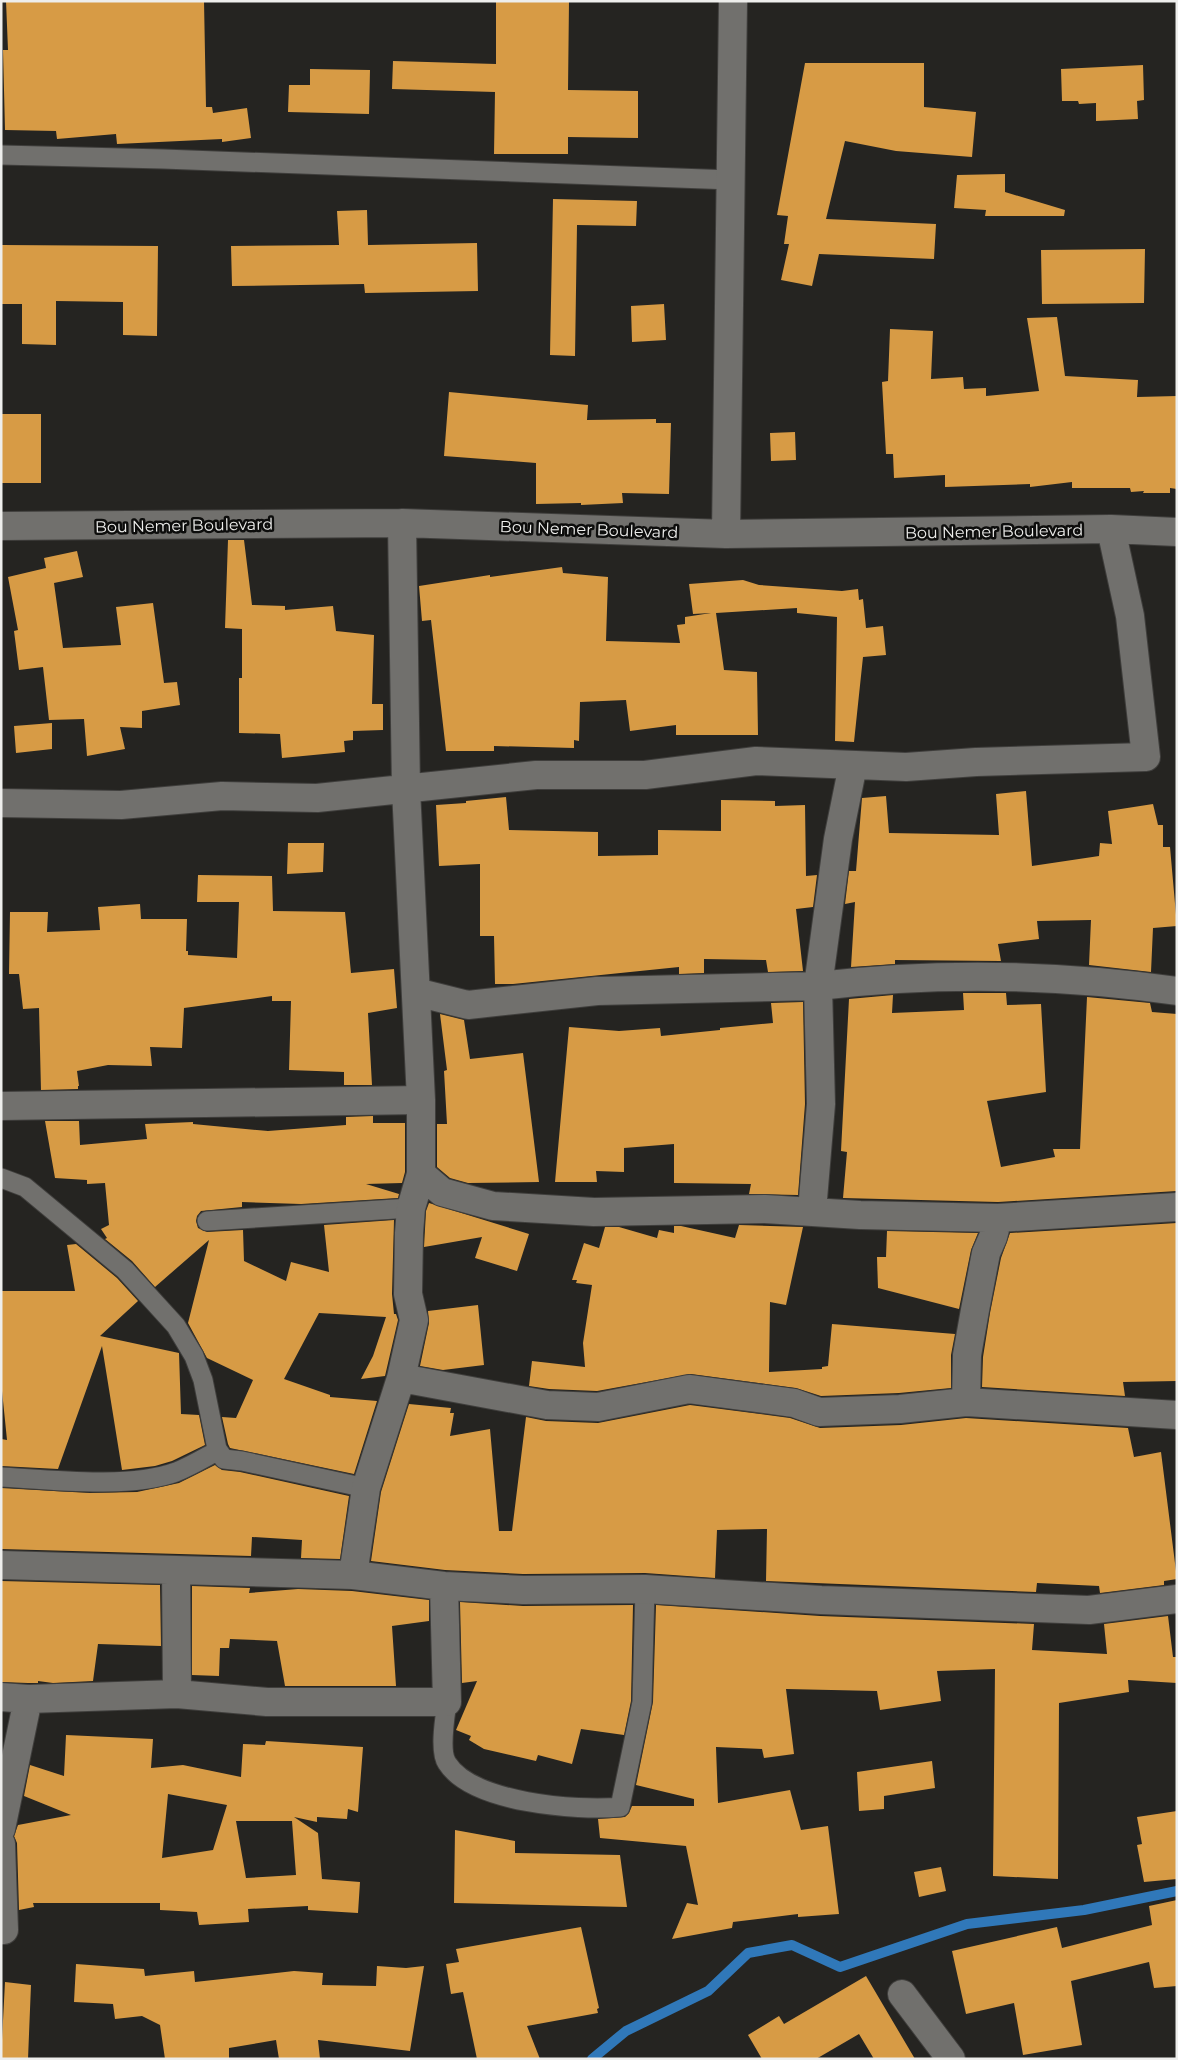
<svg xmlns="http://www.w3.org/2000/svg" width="1178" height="2060" font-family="Montserrat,sans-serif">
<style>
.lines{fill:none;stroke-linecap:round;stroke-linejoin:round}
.stream{stroke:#3078b9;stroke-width:10}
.building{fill:#d79b45;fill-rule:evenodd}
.lane-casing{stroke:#3f3e3c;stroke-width:21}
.street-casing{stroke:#3f3e3c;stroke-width:30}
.lane{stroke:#71706d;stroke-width:19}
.street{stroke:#71706d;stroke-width:28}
.labels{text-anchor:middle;stroke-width:5;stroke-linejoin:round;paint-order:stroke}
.street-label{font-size:16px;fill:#eeeeec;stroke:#0d0d0c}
</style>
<rect width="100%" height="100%" fill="#252421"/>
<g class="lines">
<path class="stream" d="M 592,2059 L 626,2031 L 708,1991 L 748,1953 L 792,1945 L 840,1967 L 967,1924 L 1084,1910 L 1177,1891"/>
</g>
<path class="building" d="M 6,1 L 204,1 L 206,107 L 212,107 L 213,113 L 247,108 L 251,138 L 222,142 L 222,139 L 117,144 L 116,134 L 57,139 L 56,131 L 5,130 L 3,50 L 8,50 Z
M 496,1 L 569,1 L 568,90 L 638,91 L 638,138 L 568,137 L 568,154 L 494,154 L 495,92 L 392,89 L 393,61 L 496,64 Z
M 805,63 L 924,63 L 924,107 L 976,112 L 972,157 L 896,151 L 845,141 L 826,219 L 936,224 L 934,259 L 819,254 L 812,286 L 781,280 L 789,244 L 784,244 L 788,216 L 777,215 Z
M 1143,65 L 1144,100 L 1137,101 L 1138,119 L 1096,121 L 1096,103 L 1079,104 L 1078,101 L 1062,101 L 1061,69 Z
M 310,69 L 370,70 L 369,114 L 288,112 L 289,85 L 310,85 Z
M 1005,174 L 1005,192 L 1065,210 L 1064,216 L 985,216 L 986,210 L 954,208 L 957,175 Z
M 553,199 L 637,201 L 636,226 L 577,225 L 575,356 L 550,355 Z
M 367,210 L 368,245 L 477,243 L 478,291 L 365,293 L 364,284 L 232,286 L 231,246 L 339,245 L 337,211 Z
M 1,245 L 158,246 L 157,336 L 123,335 L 123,302 L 56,301 L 56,345 L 22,344 L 22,304 L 1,304 Z
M 1145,249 L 1144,303 L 1042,304 L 1041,250 Z
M 664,304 L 666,340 L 632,342 L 631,306 Z
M 1057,317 L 1065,376 L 1138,380 L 1137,397 L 1177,396 L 1177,489 L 1170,488 L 1170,493 L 1143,493 L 1144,491 L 1131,492 L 1130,488 L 1072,488 L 1072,482 L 1030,487 L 1030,484 L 945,487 L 945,475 L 894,478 L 893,454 L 886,454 L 882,382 L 888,381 L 890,329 L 933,331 L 931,379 L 963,377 L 964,389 L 986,388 L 986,396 L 1039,391 L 1027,318 Z
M 449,392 L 588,405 L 587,420 L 656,419 L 656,423 L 671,423 L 669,494 L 622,493 L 623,503 L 581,505 L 581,503 L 536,504 L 536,463 L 444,456 Z
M 1,414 L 41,414 L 41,483 L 1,483 Z
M 795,432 L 796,460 L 771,461 L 770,433 Z
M 228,540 L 244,540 L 252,605 L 285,606 L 285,610 L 333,606 L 336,631 L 374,635 L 372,704 L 383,704 L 383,730 L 353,731 L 353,740 L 344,741 L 345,752 L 282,758 L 280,734 L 239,733 L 239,678 L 242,678 L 242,629 L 225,628 Z
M 77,551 L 83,577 L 54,583 L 63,648 L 121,645 L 116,607 L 153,603 L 164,683 L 177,682 L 180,705 L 142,711 L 142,728 L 120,727 L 125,749 L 87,756 L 84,719 L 49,720 L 43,667 L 19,670 L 14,631 L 18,630 L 8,577 L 46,568 L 44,558 Z
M 562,567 L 563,573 L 608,577 L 606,641 L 680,643 L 677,625 L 685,624 L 685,617 L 711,613 L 693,614 L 689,584 L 743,580 L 759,585 L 842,591 L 858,589 L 859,600 L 863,599 L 866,628 L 883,626 L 886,655 L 863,657 L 854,742 L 835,741 L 837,617 L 797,613 L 797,608 L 716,613 L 724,670 L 757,672 L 758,735 L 676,735 L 676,725 L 630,731 L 626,700 L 580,702 L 579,741 L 574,740 L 574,748 L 494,746 L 494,751 L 446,751 L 431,620 L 422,621 L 419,586 L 490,575 L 490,577 Z
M 52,723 L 52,749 L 16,753 L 14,726 Z
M 1026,791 L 1032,866 L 1099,856 L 1100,843 L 1112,844 L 1108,811 L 1153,804 L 1158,825 L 1163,825 L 1163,847 L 1170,847 L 1177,926 L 1153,928 L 1151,972 L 1089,965 L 1091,920 L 1037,921 L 1039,939 L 998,944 L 1001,961 L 895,960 L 895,964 L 851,967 L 855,902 L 845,904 L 849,871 L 856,871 L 862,798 L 886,796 L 889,833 L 999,835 L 996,794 Z
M 506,797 L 509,830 L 598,832 L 598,856 L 658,855 L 658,830 L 721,831 L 721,800 L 775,801 L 775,806 L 805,805 L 806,876 L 817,875 L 813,907 L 796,909 L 803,971 L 768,972 L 766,960 L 704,959 L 704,973 L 679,974 L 679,967 L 513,984 L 495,984 L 494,936 L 480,936 L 480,864 L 439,866 L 436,805 L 466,803 L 466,801 Z
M 288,843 L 324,843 L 323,872 L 287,874 Z
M 198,875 L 272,876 L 273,911 L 345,912 L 351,973 L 394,969 L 397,1008 L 368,1013 L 372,1085 L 344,1085 L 344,1072 L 289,1070 L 291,1001 L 272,1001 L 272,996 L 184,1008 L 182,1048 L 150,1047 L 152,1066 L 108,1065 L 77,1071 L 79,1086 L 78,1086 L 78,1089 L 41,1090 L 39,1008 L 23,1009 L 19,974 L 9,974 L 10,912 L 48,912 L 47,932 L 100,930 L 98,907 L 140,904 L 141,919 L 187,919 L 186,951 L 188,951 L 188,955 L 237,958 L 239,902 L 197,902 Z
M 963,993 L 1006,993 L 1007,1005 L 1041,1004 L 1046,1092 L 987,1101 L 1001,1167 L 1055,1157 L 1053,1149 L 1080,1149 L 1087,997 L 1150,1003 L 1152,1012 L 1177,1014 L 1177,1191 L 998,1202 L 843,1198 L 847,1152 L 841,1151 L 849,999 L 893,995 L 892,1013 L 964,1010 Z
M 803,1002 L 805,1104 L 798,1195 L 749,1194 L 751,1184 L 674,1183 L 674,1144 L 624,1148 L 624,1172 L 596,1171 L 597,1182 L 555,1182 L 569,1027 L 619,1031 L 660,1028 L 661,1036 L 720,1030 L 720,1028 L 773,1023 L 771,1003 Z
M 440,1014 L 464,1020 L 470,1059 L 523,1053 L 539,1182 L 468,1183 L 450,1178 L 437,1167 L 437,1124 L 447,1124 L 444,1071 L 447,1070 Z
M 373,1116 L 373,1123 L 405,1123 L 405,1172 L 402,1183 L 366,1184 L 399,1194 L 398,1198 L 301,1204 L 242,1202 L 242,1207 L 201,1211 L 197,1216 L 196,1221 L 198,1228 L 207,1232 L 243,1230 L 244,1261 L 286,1281 L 291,1262 L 329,1272 L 324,1225 L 394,1220 L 392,1294 L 394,1314 L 396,1314 L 398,1320 L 385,1376 L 361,1379 L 373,1356 L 386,1317 L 319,1313 L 284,1379 L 330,1395 L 330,1397 L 377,1401 L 354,1474 L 230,1448 L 228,1444 L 222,1417 L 236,1418 L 253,1380 L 207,1358 L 188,1323 L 209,1240 L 155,1287 L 132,1261 L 105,1239 L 107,1238 L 101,1229 L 109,1225 L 105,1183 L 87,1184 L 87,1180 L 55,1178 L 45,1121 L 79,1121 L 80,1145 L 147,1139 L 145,1124 L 193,1122 L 193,1124 L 268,1131 L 346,1125 L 346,1117 Z
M 429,1203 L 529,1234 L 517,1271 L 475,1258 L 482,1237 L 424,1247 L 426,1211 Z
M 1177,1223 L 1177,1381 L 1123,1382 L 1125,1396 L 982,1387 L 983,1357 L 990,1313 L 1001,1258 L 1010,1233 Z
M 739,1225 L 803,1227 L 786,1305 L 770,1302 L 769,1372 L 822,1369 L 822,1367 L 828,1366 L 832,1324 L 955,1334 L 951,1355 L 951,1388 L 899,1393 L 821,1396 L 796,1388 L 691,1374 L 597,1391 L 549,1389 L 529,1386 L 532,1361 L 585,1367 L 583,1343 L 592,1285 L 576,1283 L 577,1280 L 572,1280 L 584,1243 L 599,1248 L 605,1227 L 619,1227 L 657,1238 L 659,1230 L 674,1233 L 674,1226 L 681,1226 L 735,1238 Z
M 887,1231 L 978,1233 L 971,1250 L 959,1309 L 878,1288 L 877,1257 L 886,1257 Z
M 76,1244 L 117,1278 L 138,1301 L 100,1336 L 179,1353 L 181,1414 L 199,1415 L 205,1445 L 172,1461 L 155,1466 L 122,1470 L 102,1346 L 58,1469 L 1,1466 L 1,1439 L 7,1440 L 1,1381 L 1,1291 L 75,1291 L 67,1245 Z
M 478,1305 L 484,1365 L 443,1370 L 420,1366 L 429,1323 L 428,1311 Z
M 409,1404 L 451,1408 L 450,1413 L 454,1413 L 450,1436 L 490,1429 L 499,1531 L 512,1531 L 526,1417 L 546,1421 L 598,1423 L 690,1405 L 790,1418 L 820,1428 L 901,1425 L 966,1418 L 1128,1428 L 1134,1457 L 1161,1452 L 1177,1579 L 1164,1581 L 1164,1585 L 1100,1593 L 1099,1586 L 1037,1583 L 1036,1592 L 766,1581 L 767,1529 L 717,1530 L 715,1578 L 645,1573 L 523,1574 L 445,1570 L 371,1561 L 381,1492 Z
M 215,1465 L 222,1470 L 240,1472 L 349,1496 L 340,1559 L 301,1558 L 302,1540 L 252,1537 L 251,1556 L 1,1549 L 1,1488 L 90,1493 L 137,1492 L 179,1483 Z
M 1,1581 L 160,1585 L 161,1646 L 98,1644 L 93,1681 L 53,1683 L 38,1681 L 38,1683 L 28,1683 L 1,1682 Z
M 192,1586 L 250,1588 L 249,1593 L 298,1589 L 352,1591 L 429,1600 L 429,1621 L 392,1626 L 396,1686 L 285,1686 L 277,1641 L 230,1639 L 229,1648 L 220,1648 L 219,1676 L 192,1675 Z
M 460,1602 L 523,1606 L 633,1605 L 631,1701 L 624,1735 L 581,1729 L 572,1764 L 538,1755 L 536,1761 L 484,1749 L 469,1740 L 471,1736 L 456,1730 L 477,1681 L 462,1683 Z
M 656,1605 L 820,1616 L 1034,1624 L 1032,1650 L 1107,1654 L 1104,1624 L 1168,1616 L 1173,1657 L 1177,1657 L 1177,1683 L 1128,1680 L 1129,1692 L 1059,1703 L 1058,1879 L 993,1876 L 995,1669 L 937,1671 L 941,1701 L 880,1710 L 877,1691 L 786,1689 L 794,1754 L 764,1758 L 762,1749 L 716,1747 L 718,1803 L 790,1790 L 801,1830 L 828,1826 L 839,1914 L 798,1917 L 798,1914 L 733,1922 L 732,1928 L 672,1939 L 687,1903 L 698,1905 L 686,1846 L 600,1838 L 598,1819 L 625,1817 L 629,1813 L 632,1806 L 694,1806 L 694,1799 L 636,1785 L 653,1702 Z
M 66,1735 L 153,1739 L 151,1768 L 183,1765 L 241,1777 L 243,1744 L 265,1745 L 266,1741 L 363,1747 L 358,1812 L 348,1809 L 347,1819 L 317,1817 L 317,1822 L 294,1817 L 318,1833 L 322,1879 L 360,1882 L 358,1913 L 308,1910 L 308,1906 L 248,1909 L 249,1922 L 199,1925 L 197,1912 L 160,1910 L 160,1903 L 33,1903 L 34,1907 L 19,1910 L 17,1843 L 14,1836 L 18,1825 L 71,1815 L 24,1796 L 30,1765 L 64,1776 ZM 168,1794 L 227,1805 L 213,1850 L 162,1858 ZM 236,1821 L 292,1821 L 296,1875 L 246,1878 Z
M 932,1761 L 935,1788 L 884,1796 L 884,1809 L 859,1811 L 857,1772 Z
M 1177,1811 L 1177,1879 L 1144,1882 L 1137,1845 L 1142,1844 L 1137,1817 Z
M 455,1830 L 515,1841 L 515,1853 L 620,1855 L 627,1907 L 454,1903 Z
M 941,1867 L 946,1891 L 919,1897 L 914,1872 Z
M 1177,1900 L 1177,1986 L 1154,1988 L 1149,1962 L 1071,1981 L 1082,2045 L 1023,2055 L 1014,2003 L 966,2014 L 952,1951 L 1057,1927 L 1062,1948 L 1152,1925 L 1149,1906 Z
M 581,1927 L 599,2008 L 597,2009 L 598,2013 L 527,2026 L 540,2059 L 477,2059 L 463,1992 L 451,1994 L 446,1964 L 459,1962 L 456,1949 Z
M 76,1964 L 144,1969 L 145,1976 L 194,1971 L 195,1982 L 294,1971 L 323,1973 L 322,1985 L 376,1986 L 377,1966 L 406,1968 L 424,1966 L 410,2051 L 318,2040 L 320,2059 L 279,2059 L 276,2040 L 229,2048 L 229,2059 L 165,2059 L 160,2025 L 142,2016 L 115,2019 L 113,2004 L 74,2002 Z
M 866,1976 L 915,2059 L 874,2059 L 859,2034 L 816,2059 L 762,2059 L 748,2035 L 779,2016 L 784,2024 Z
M 5,1982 L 31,1985 L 28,2059 L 1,2059 Z"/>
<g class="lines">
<defs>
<path id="lane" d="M 1,155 L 163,159 L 732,180
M 1,1178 L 25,1187 L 125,1270 L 176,1326 L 194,1356 L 203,1380 L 217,1449 L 224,1459 L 242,1461 L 366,1488
M 207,1221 L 411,1208
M 1,1477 C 51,1480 130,1489 176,1472 C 191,1466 204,1458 217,1451
M 447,1702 C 445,1717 439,1751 447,1763 C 472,1803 577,1811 620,1807 L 642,1702 L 645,1589"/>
<path id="street" d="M 1,526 L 402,523 L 726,534 L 1111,529 L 1177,532
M 726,534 L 733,1
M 1,803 L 121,805 L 222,796 L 317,798 L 536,775 L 645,775 L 756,761 L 906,767 L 976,762 L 1146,757 L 1130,616 L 1111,529
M 416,992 L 468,1005 L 597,991 L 818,986 C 937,972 1058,974 1177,991
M 1,1106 L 421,1100
M 421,1174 L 442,1192 L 493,1206 L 594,1212 L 765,1209 L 860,1215 L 998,1218 L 1177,1207
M 812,1211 L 821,1104 L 818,986 L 838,839 L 853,765
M 401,1378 L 547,1405 L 598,1407 L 689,1389 L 794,1403 L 819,1412 L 900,1409 L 966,1402 L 1177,1415
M 966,1402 L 967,1355 L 975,1310 L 986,1253 L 993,1237 L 998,1218
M 1,1565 L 353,1575 L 366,1488 L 401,1378 L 414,1320 L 408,1294 L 409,1233 L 411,1208 L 421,1174 L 421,1100 L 406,789 L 402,523
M 176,1571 L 177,1694
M 353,1575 L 444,1586 L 523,1590 L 645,1589 L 821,1600 L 1089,1610 L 1177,1599
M 1,1697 L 28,1699 L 177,1694 L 267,1702 L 447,1702 L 444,1586
M 1,1829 L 28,1699
M 1,1844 L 4,1930
M 902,1994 L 951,2059"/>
</defs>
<use href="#lane" class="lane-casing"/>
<use href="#street" class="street-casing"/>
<use href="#lane" class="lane"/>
<use href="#street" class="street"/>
</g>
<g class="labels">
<g class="street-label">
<text transform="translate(184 525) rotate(-1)" y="6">Bou Nemer Boulevard</text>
<text transform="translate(589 529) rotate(2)" y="6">Bou Nemer Boulevard</text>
<text transform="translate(994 531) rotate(-1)" y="6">Bou Nemer Boulevard</text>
</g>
</g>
<rect width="1178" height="2060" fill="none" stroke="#eeeeec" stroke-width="5"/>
</svg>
